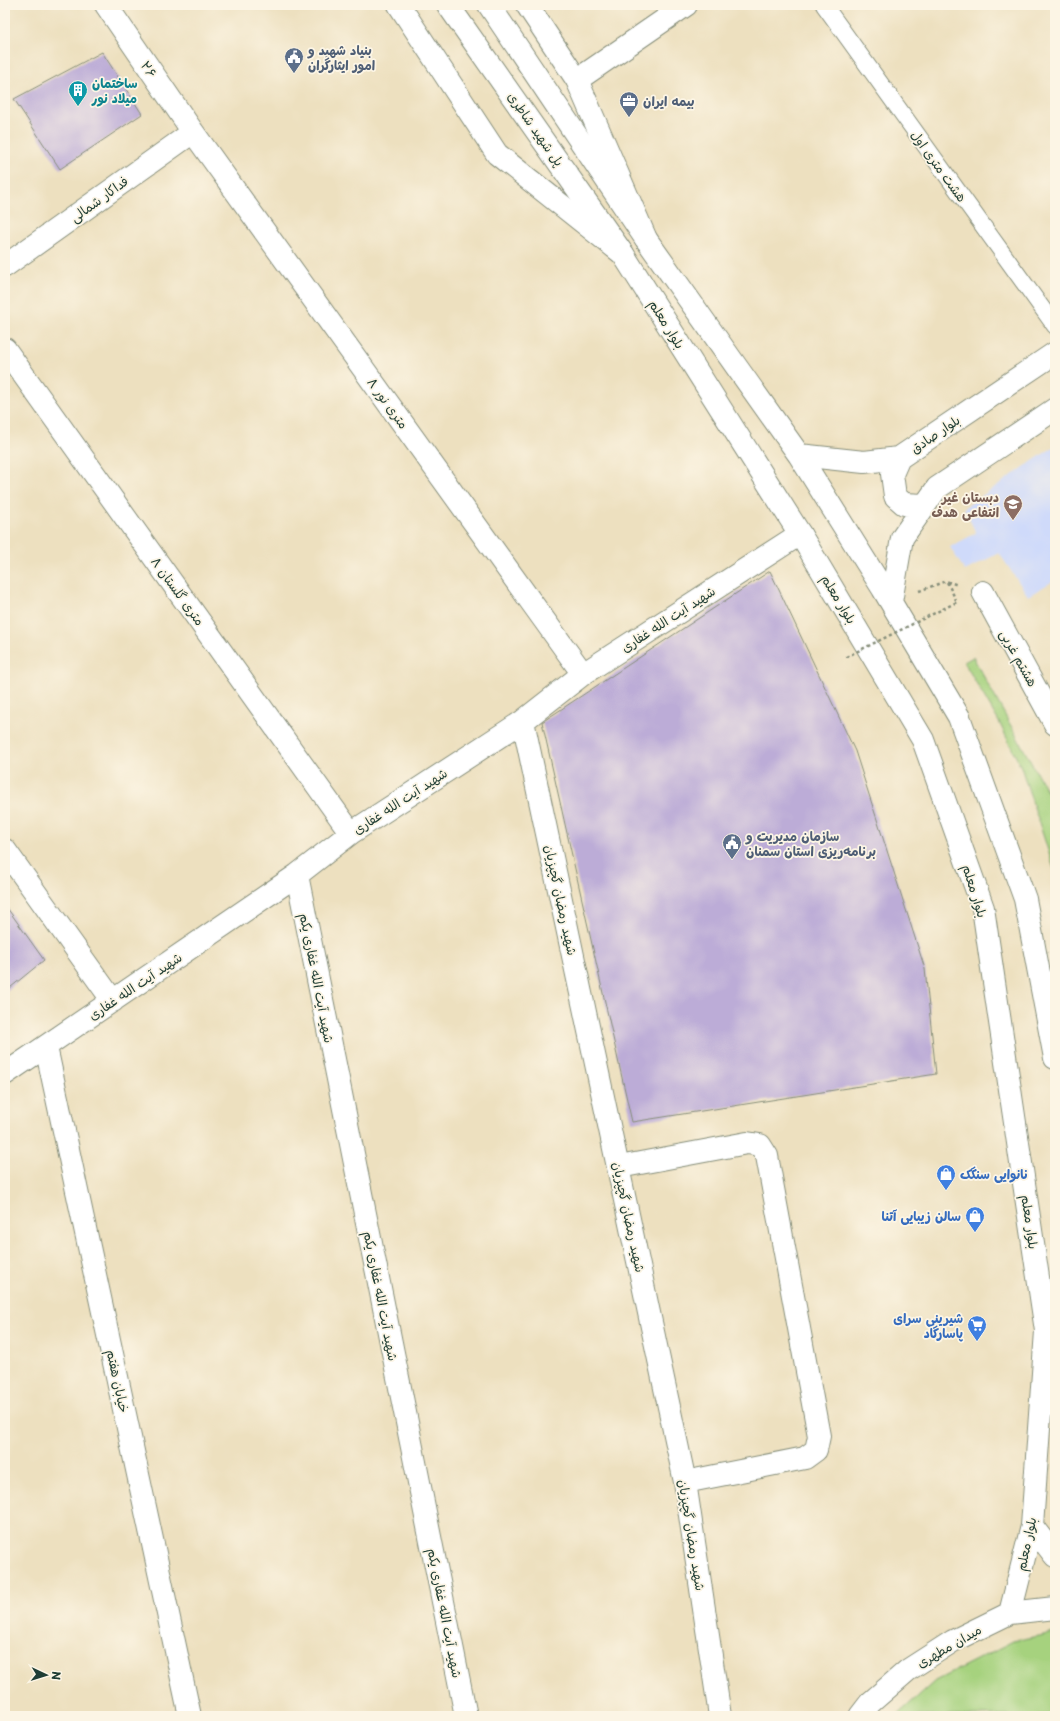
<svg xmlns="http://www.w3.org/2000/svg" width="1060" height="1721" font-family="'Playpen Sans','Playpen Sans Arabic',sans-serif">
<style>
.built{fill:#cfdafa}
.green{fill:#a6d27e;stroke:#628859}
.building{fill:#bcacd7}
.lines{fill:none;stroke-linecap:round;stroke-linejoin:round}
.lane-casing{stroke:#868e7a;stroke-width:18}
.street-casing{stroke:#868e7a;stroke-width:24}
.secondary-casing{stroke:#868e7a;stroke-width:24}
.primary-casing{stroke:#868e7a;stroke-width:24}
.path{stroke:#868e7a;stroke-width:2.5;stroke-dasharray:3 3;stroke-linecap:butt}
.lane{stroke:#fff;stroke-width:16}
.street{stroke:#fff;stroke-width:22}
.secondary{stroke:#fff;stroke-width:22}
.primary{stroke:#fff;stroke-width:22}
.path-bridge{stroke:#868e7a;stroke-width:2.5;stroke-dasharray:3 3;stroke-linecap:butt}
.labels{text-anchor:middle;stroke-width:3.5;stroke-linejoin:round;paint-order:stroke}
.service-label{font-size:13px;font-weight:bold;fill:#4e5e75;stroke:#fcf5e5;text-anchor:start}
.street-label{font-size:13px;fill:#1f3d34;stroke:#fcf5e5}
.culture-label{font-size:13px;font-weight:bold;fill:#0d838f;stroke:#fcf5e5;text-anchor:start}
.education-label{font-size:13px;font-weight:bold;fill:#785e54;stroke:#fcf5e5;text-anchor:end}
.shop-label{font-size:13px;font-weight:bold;fill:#366cbe;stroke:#fcf5e5;text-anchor:end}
</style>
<rect width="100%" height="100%" fill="#fcf5e5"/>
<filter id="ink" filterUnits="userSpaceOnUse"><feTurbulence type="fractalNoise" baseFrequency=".025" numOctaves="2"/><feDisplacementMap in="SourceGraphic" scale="8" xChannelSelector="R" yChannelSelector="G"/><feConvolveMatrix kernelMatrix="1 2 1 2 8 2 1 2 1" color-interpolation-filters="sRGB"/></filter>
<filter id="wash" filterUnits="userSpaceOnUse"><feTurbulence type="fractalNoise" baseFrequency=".012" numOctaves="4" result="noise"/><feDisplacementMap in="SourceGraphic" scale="16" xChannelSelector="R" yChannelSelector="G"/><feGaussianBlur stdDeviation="0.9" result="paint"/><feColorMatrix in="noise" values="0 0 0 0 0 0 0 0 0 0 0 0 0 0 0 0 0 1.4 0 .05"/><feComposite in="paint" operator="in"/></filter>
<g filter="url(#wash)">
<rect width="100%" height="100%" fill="#ede0bf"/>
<path class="built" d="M 1055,446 L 1055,580 L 1028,596 L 999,553 L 965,571 L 950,547 L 976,533 L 964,508 Z"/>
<path class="green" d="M 973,657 L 1055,806 L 1055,872 L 1021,767 L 999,722 L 964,662 Z
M 1055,1633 L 1055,1716 L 896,1716 L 935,1681 L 1013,1641 Z"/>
<g id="blocks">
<path class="building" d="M 102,52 L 142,114 L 60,169 L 14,99 Z
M 770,571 L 855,751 L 925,969 L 936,1074 L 632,1122 L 542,722 Z
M 5,905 L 44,960 L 5,992 Z"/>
</g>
</g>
<g filter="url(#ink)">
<use href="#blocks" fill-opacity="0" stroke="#868e7a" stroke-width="1"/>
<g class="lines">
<defs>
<path id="lane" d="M 824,5 L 1055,326"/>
<path id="street" d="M 106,5 L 193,132 L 583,674
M 577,80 L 686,5
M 5,266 L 193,132
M 5,349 L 351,833
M 983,592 L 1055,724
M 523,721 L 685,1482 L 720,1716
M 5,850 L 113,1001
M 297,875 L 466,1716
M 46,1047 L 190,1716
M 5,1074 L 297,875 L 351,833 L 523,721 L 583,674 L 800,534
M 619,1167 L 747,1143 L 760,1145 L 767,1156 L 819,1436 L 816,1450 L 805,1458 L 685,1482"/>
<path id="secondary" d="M 448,5 L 623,254 L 800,534 L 923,740 L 983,908 L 1046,1331 L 1032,1526 L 1010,1613
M 489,5 L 646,239 L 799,455 L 883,589 L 959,717 L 1025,899 L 1055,1058
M 799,455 L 864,462 L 899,458 L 1055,353
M 899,458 L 892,474 L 895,496 L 904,504 L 924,505
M 891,602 L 902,538 L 937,488 L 1055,409
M 1032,1526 L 1055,1556
M 860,1716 L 870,1703 L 908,1670 L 953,1641 L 1010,1613 L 1055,1608"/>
<path id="primary" d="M 399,5 L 497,154 L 623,254
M 527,5 L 577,80 L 646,239"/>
</defs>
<use href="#lane" class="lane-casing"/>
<use href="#street" class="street-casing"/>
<use href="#secondary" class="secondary-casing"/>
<use href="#primary" class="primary-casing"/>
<path class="path" d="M 947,582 L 956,600
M 919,591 L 946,581 L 958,585"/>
<use href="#lane" class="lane"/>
<use href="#street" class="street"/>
<use href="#secondary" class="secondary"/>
<use href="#primary" class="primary"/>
<path class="path-bridge" d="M 846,657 L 957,602"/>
</g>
</g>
<defs>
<symbol id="civic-pin" viewBox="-11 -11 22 30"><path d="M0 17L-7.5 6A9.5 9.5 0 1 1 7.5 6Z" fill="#5c6f8a" stroke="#fcf5e5"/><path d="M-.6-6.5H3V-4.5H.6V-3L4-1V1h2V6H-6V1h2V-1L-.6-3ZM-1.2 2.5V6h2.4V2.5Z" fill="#fff"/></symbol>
<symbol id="building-pin" viewBox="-11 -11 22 30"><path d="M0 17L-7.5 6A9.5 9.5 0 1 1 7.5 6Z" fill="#0f9aa8" stroke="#fcf5e5"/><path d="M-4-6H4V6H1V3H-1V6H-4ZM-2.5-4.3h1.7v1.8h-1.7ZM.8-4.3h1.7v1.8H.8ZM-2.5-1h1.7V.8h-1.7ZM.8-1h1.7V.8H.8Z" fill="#fff"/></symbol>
<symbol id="office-pin" viewBox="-11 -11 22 30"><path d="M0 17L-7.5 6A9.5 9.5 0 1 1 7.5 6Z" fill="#5c6f8a" stroke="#fcf5e5"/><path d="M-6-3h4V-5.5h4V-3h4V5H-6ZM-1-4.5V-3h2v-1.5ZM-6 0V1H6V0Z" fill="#fff"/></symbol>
<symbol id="school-pin" viewBox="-11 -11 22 30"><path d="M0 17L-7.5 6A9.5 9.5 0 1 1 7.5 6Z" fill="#8d6e63" stroke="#fcf5e5"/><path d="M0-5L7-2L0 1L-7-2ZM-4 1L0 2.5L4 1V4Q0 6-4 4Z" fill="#fff"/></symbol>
<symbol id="shop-pin" viewBox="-11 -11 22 30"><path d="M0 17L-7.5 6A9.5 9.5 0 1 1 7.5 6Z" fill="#3f7fe0" stroke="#fcf5e5"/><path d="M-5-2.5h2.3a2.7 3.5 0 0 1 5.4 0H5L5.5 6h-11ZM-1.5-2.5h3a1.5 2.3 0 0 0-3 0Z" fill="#fff"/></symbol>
<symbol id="supermarket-pin" viewBox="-11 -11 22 30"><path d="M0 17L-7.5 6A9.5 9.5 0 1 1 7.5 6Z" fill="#3f7fe0" stroke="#fcf5e5"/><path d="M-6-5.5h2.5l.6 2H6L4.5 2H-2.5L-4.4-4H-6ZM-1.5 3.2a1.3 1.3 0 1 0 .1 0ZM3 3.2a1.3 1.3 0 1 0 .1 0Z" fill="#fff"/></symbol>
</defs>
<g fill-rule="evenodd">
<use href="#civic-pin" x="283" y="46" width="22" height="30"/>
<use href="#building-pin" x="67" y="79" width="22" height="30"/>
<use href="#office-pin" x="618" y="90" width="22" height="30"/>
<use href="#school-pin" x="1002" y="493" width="22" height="30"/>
<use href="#civic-pin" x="721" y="832" width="22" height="30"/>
<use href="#shop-pin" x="935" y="1163" width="22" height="30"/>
<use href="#shop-pin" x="964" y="1205" width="22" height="30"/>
<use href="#supermarket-pin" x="966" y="1314" width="22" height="30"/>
</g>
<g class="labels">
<g class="service-label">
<text x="308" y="55">بنیاد شهید و<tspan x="308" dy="15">امور ایثارگران</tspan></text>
<text x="643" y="106">بیمه ایران</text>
<text x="746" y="841">سازمان مدیریت و<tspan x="746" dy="15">برنامه‌ریزی استان سمنان</tspan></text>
</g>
<g class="street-label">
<text transform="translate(149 69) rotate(56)" y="5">۲۶</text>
<text transform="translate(536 129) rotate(55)" y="5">پل شهید شاطری</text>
<text transform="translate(939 166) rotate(54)" y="5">هشت متری اول</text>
<text transform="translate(99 199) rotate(-36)" y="5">فداکار شمالی</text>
<text transform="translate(667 324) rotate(58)" y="5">بلوار معلم</text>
<text transform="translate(388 403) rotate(54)" y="5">۸ متری نور</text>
<text transform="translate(935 434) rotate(-34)" y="5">بلوار صادق</text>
<text transform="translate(178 591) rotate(54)" y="5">۸ متری گلستان</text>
<text transform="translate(839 599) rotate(59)" y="5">بلوار معلم</text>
<text transform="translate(668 619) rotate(-33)" y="5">شهید آیت الله غفاری</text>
<text transform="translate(1019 658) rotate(61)" y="5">هشتم غربی</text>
<text transform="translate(400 801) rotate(-33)" y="5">شهید آیت الله غفاری</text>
<text transform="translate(975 891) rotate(73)" y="5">بلوار معلم</text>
<text transform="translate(561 900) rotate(78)" y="5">شهید رمضان گچپزیان</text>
<text transform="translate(317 978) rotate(79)" y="5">شهید آیت الله غفاری یکم</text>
<text transform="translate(135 986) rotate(-34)" y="5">شهید آیت الله غفاری</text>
<text transform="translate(629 1217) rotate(78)" y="5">شهید رمضان گچپزیان</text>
<text transform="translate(1030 1222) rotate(82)" y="5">بلوار معلم</text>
<text transform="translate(381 1296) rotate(79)" y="5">شهید آیت الله غفاری یکم</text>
<text transform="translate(118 1381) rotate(78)" y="5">خیابان هفتم</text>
<text transform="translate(692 1535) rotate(81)" y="5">شهید رمضان گچپزیان</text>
<text transform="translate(1026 1544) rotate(-78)" y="5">بلوار معلم</text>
<text transform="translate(445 1613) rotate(79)" y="5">شهید آیت الله غفاری یکم</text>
<text transform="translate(949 1646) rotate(-30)" y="5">میدان مطهری</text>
</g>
<g class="culture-label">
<text x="92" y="88">ساختمان<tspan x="92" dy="15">میلاد نور</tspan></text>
</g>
<g class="education-label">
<text x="999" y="502">دبستان غیر<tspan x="999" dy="15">انتفاعی هدف</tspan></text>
</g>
<g class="shop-label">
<text x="960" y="1179" text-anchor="start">نانوایی سنگک</text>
<text x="961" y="1221">سالن زیبایی آتنا</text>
<text x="963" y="1323">شیرینی سرای<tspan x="963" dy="15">پاسارگاد</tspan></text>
</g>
</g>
<rect width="1060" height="1721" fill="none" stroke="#fcf5e5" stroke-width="20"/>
<g transform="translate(46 1675) rotate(94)" stroke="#fcf5e5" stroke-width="3" paint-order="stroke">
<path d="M0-3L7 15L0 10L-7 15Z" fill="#1f3d34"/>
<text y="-6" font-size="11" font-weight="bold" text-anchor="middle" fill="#1f3d34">N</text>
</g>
</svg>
